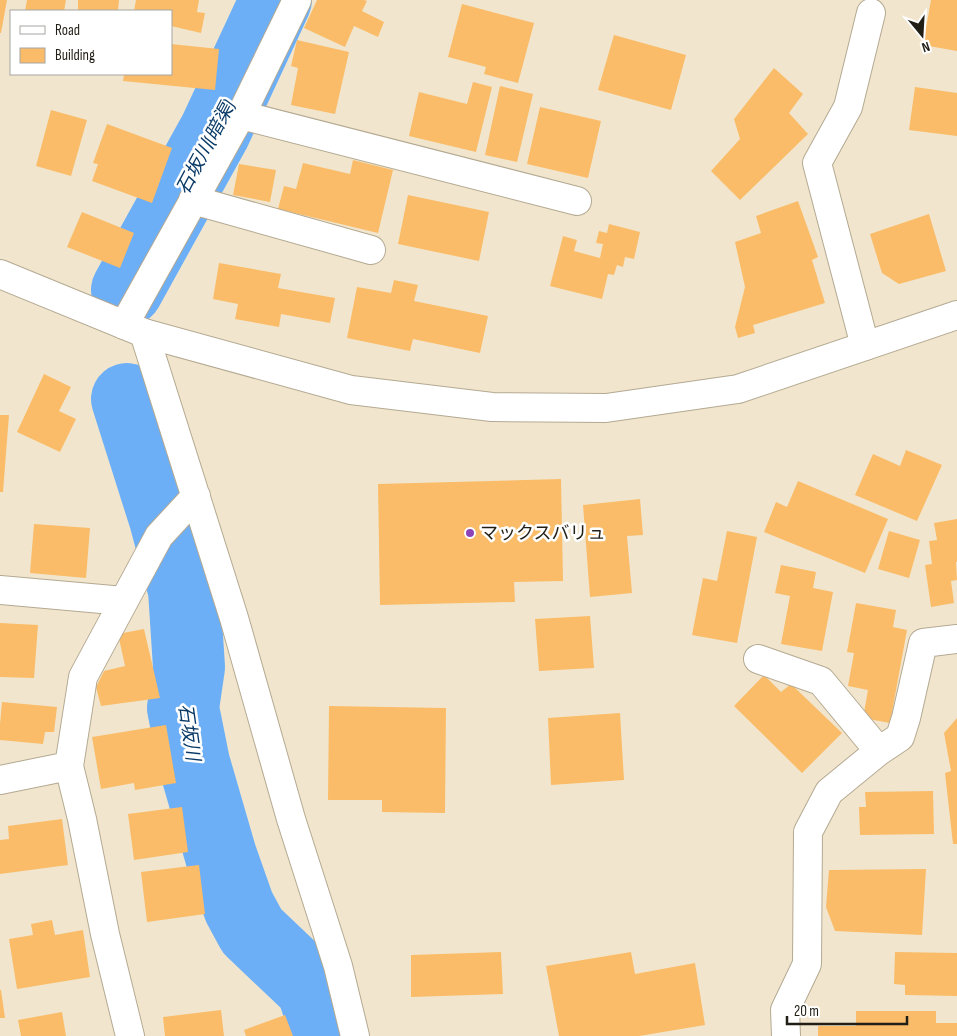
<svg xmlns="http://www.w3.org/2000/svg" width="957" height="1036" font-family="'Sofia Sans Condensed','Noto Sans JP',sans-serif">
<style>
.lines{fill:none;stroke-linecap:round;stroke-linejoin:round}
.river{stroke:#6daff6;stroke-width:72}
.building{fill:#fabc68}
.minor-casing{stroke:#b4a992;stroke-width:30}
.tertiary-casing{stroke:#b4a992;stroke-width:30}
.minor{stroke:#fff;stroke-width:28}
.tertiary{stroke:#fff;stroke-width:28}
.poi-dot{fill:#8a44b8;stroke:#fff;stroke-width:2}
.labels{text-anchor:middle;stroke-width:5;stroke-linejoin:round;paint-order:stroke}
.poi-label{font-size:18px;fill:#211e15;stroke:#fff;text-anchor:start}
.water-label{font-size:19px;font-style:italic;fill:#0a3b67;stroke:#fff}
</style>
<rect width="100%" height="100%" fill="#f1e6cd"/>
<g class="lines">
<path class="river" d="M 127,290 L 215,131 L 276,0
M 127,399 L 165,519 L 184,590 L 189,667 L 183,708 L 194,763 L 221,856 L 239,907 L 252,931 L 312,988 L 324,1024 L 326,1036"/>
</g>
<path class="building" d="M 0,0 L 7,0 L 1,33 L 0,33 Z
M 27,0 L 66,0 L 64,11 L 25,11 Z
M 78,0 L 119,0 L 118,11 L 78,11 Z
M 136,0 L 199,0 L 197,12 L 205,13 L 201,33 L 171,26 L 171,11 L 134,11 Z
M 317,0 L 364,0 L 367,1 L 362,11 L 384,22 L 378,37 L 354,26 L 345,47 L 304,28 Z
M 931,0 L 957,0 L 957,51 L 923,45 Z
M 462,4 L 534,23 L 518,83 L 484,74 L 486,67 L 448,57 Z
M 614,35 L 686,55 L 671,110 L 598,90 Z
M 297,40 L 349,52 L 335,114 L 291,105 L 298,68 L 291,66 Z
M 171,44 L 219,49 L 215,90 L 123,81 L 124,74 L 171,74 Z
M 774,68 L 803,94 L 789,113 L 808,134 L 740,200 L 711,171 L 740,139 L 734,119 Z
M 473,82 L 492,87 L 476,152 L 409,136 L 419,92 L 467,104 Z
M 500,86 L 533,94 L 517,162 L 485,155 Z
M 915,87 L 957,93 L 957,136 L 909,130 Z
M 540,107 L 601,121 L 588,178 L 527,164 Z
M 51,110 L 87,120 L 71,176 L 36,166 Z
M 107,124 L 172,148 L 152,203 L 92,181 L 98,164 L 93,163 Z
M 353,160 L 393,170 L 378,233 L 278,209 L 284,186 L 296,189 L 303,163 L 350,174 Z
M 239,164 L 276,170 L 270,202 L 233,195 Z
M 408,195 L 489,212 L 479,261 L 398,244 Z
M 798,201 L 818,257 L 812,260 L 825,303 L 753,325 L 755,333 L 738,338 L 735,327 L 745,287 L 735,242 L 761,233 L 756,216 Z
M 82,212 L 134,233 L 120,268 L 67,247 Z
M 929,214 L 946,271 L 899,284 L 882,273 L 870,234 Z
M 609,224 L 640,232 L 634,259 L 625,257 L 623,267 L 617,265 L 614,275 L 608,274 L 602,299 L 550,286 L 563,236 L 577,240 L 574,251 L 600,258 L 603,244 L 596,243 L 599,231 L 607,233 Z
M 219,263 L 281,274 L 278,288 L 335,298 L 330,323 L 281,314 L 279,327 L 235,319 L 238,304 L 213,299 Z
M 394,280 L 418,285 L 414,301 L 488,316 L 480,353 L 413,339 L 410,351 L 347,338 L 357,287 L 391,293 Z
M 44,374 L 71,387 L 59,411 L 76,419 L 60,452 L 17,432 Z
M 0,415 L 9,415 L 3,492 L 0,492 Z
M 906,450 L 942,465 L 917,521 L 855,495 L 873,454 L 900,466 Z
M 561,479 L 563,581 L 514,582 L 515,602 L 380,605 L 378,484 Z
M 798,481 L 888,519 L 865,573 L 764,532 L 776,502 L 787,507 Z
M 640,499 L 643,535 L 627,536 L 632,593 L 590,597 L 583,505 Z
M 957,519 L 957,562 L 956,562 L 957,580 L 951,581 L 954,603 L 931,607 L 925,565 L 932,564 L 929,541 L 937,540 L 934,523 Z
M 34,524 L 90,528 L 86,578 L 30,573 Z
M 727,531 L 757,537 L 737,643 L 692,635 L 703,578 L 717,581 Z
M 889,531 L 920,540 L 909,578 L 878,569 Z
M 781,565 L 816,572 L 813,588 L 833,592 L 822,651 L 781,644 L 790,596 L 775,593 Z
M 856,603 L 896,610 L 893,627 L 907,630 L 890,723 L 863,718 L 868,690 L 848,686 L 854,653 L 847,652 Z
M 590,616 L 594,668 L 539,671 L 535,619 Z
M 0,623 L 38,625 L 34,678 L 0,677 Z
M 144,629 L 160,698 L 101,706 L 96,687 L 104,671 L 125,666 L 118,634 Z
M 764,675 L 781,692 L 791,684 L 842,733 L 802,773 L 734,706 Z
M 2,702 L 57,707 L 54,732 L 45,732 L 43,744 L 0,740 L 0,724 Z
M 329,706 L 446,708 L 445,813 L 382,812 L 382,800 L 328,800 Z
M 620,713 L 624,780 L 551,785 L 548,718 Z
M 957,718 L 957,844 L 953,844 L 945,773 L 951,771 L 944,733 Z
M 166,725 L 176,783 L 135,790 L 134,783 L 101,789 L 92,737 Z
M 933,791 L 934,834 L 860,835 L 859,807 L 866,807 L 865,792 Z
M 182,807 L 188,852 L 134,860 L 128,814 Z
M 62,819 L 68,865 L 0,874 L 0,840 L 9,839 L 8,826 Z
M 199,865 L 205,914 L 147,922 L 141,872 Z
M 926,869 L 922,935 L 835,931 L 826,907 L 829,870 Z
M 52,920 L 55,935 L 83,930 L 90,977 L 17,989 L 9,939 L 33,935 L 31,924 Z
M 501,952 L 503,994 L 411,997 L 411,955 Z
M 631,952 L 635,974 L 695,963 L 705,1025 L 639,1036 L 559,1036 L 546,966 Z
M 895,952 L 957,953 L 957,996 L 905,995 L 905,985 L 894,984 Z
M 0,990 L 1,990 L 5,1018 L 0,1018 Z
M 221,1010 L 224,1036 L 165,1036 L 163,1017 Z
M 856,1011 L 936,1011 L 936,1023 L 957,1023 L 957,1036 L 818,1036 L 818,1026 L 856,1026 Z
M 62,1012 L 66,1036 L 21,1036 L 18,1020 Z
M 285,1015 L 293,1036 L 246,1036 L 244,1030 Z"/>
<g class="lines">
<defs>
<path id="minor" d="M 241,115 L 577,201
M 193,200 L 371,250
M 124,325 L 241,115 L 297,0
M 144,333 L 234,618 L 291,819 L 338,966 L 355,1036
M 865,346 L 817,163 L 848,107 L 871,13
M 0,590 L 124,601
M 758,659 L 821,681 L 879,751
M 0,780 L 69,766
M 130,1036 L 105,934 L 82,819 L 69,766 L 83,677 L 159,536 L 196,496
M 786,1036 L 785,1010 L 807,964 L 808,832 L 829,792 L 879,751 L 900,737 L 906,718 L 923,643 L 957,639"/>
<path id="tertiary" d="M 0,274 L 144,333 L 351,390 L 492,407 L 606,408 L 738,389 L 957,315"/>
</defs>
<use href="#minor" class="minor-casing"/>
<use href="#tertiary" class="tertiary-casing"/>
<use href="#minor" class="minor"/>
<use href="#tertiary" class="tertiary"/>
</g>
<circle class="poi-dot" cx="470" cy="533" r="5"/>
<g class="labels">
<g class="poi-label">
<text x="480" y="539">マックスバリュ</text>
</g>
<g class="water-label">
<text transform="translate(205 147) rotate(-62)" y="7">石坂川(暗渠)</text>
<text transform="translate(190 732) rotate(82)" y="7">石坂川</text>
</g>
</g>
<rect x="10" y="10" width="162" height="65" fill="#ffffff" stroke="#a6a5a1"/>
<rect x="20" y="26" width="25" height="8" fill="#ffffff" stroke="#a6a5a1"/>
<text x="55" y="35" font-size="15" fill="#211e15">Road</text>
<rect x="20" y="48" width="25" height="15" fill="#fabc68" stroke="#a6a5a1"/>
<text x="55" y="60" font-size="15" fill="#211e15">Building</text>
<g transform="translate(922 35) rotate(162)" stroke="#ffffff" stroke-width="4" paint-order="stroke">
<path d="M0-4L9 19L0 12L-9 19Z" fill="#211e15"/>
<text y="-8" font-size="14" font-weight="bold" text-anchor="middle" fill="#211e15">N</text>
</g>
<path d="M787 1016v8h120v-8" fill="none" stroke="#211e15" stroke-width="2.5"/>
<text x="794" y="1016" font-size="15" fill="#211e15" stroke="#ffffff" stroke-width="4" paint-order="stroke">20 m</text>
</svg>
